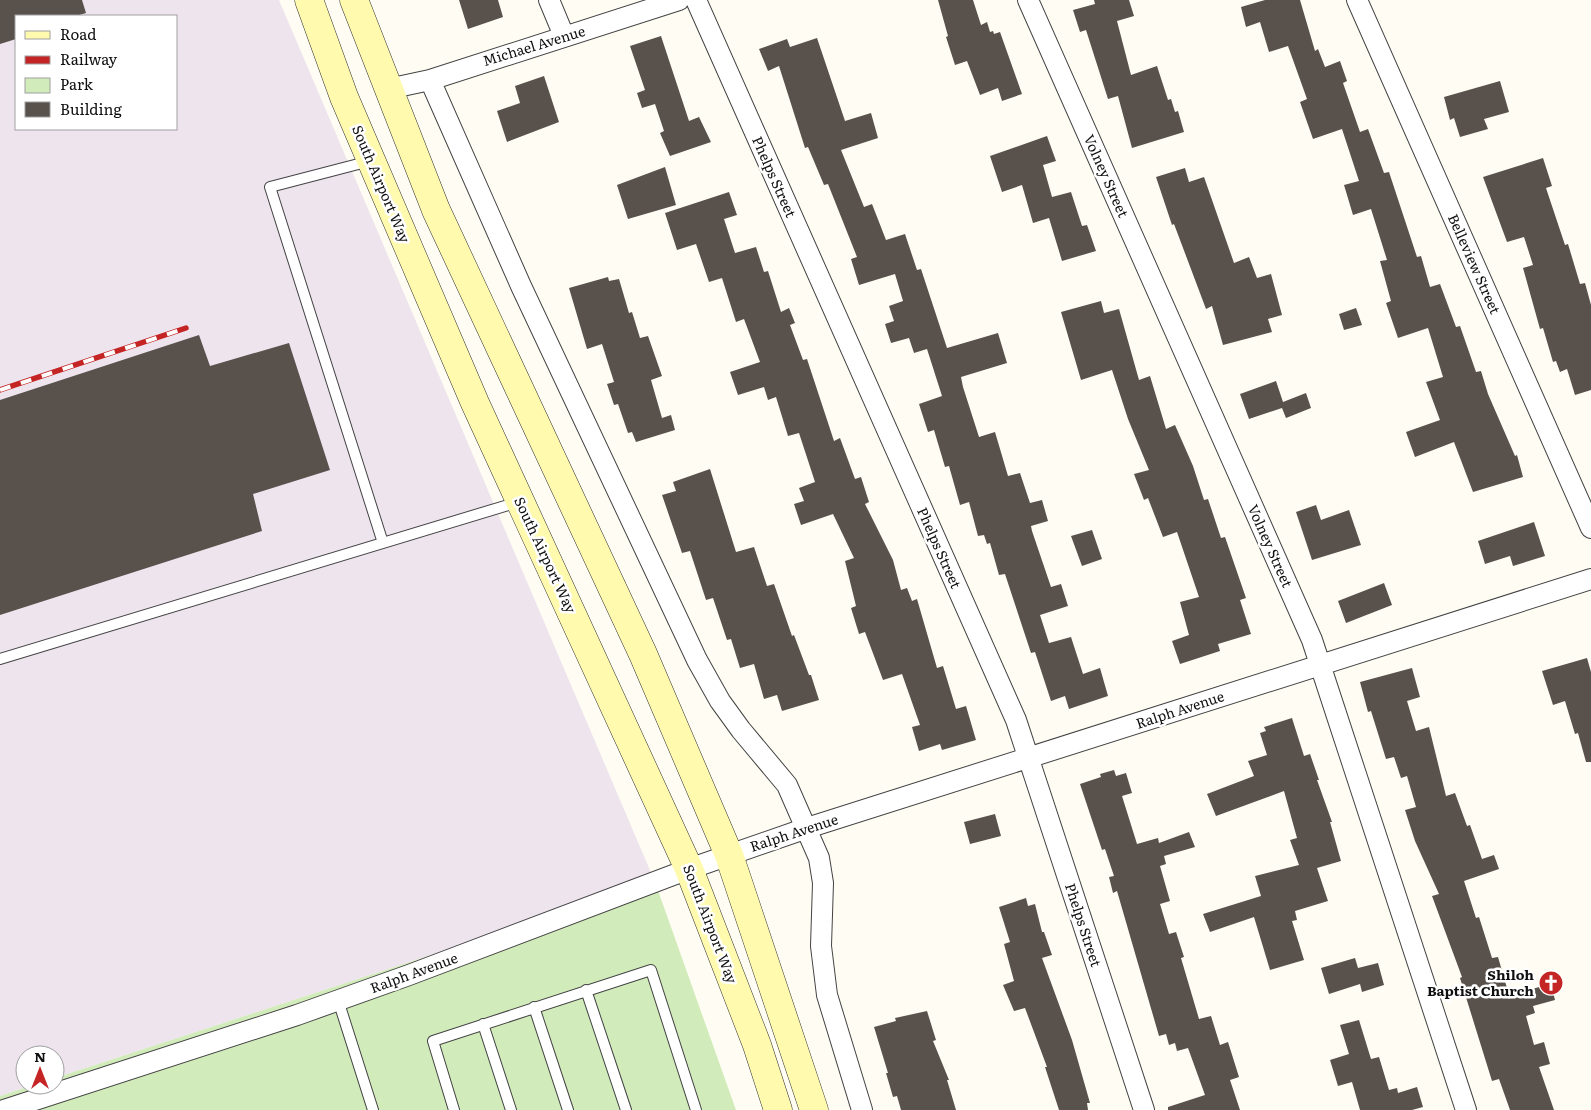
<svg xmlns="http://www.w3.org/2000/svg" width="1591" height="1110" font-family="Literata,serif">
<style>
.industrial{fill:#eee4ee;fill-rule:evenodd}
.green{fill:#d2ebbb}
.building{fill:#59514c}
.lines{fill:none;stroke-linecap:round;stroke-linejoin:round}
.service-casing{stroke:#434343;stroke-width:12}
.minor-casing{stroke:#434343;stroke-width:22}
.secondary-casing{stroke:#323232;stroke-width:29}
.service{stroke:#fff;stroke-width:10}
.minor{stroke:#fff;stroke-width:20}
.secondary{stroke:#fffaae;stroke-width:28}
.rail-casing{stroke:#c42424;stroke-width:5.5}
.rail{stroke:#fff;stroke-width:4;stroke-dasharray:11;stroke-linecap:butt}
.labels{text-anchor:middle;stroke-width:5;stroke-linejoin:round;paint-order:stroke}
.street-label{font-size:14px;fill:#101010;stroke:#fff}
.poi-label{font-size:14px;font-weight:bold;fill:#101010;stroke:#fff;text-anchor:end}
</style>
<rect width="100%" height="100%" fill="#fffdf3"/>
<path class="industrial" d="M 0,0 L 279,0 L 655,882 L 55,1078 L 55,1055 L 25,1055 L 25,1085 L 33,1085 L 0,1096 ZM 16,16 L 176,16 L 176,129 L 16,129 Z"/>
<path class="green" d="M 655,882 L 736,1110 L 0,1110 L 0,1096 L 33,1085 L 55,1085 L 55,1078 Z"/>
<path class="building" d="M 0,0 L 82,0 L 86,13 L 76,16 L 16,16 L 16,39 L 0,44 Z
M 459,0 L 498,0 L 503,17 L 468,29 Z
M 938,0 L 973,0 L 981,25 L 987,22 L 990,32 L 993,31 L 994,34 L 1000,32 L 1022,94 L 1002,101 L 998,88 L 980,95 L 967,61 L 955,65 L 946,37 L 948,36 Z
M 1094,0 L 1129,0 L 1134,16 L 1117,21 L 1131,75 L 1157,66 L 1168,100 L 1171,99 L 1175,112 L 1178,111 L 1184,132 L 1132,148 L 1118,96 L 1108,99 L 1086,30 L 1080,32 L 1073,10 L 1095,4 Z
M 1265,0 L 1300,0 L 1315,51 L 1318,49 L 1325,67 L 1340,61 L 1347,81 L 1343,83 L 1360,132 L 1368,129 L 1384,173 L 1389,172 L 1417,257 L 1421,256 L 1430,287 L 1440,284 L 1456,327 L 1460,326 L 1476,372 L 1481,371 L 1488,394 L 1515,456 L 1517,455 L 1523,477 L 1473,492 L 1454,442 L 1415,457 L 1406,432 L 1440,420 L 1426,382 L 1443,377 L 1428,328 L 1398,338 L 1386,303 L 1391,301 L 1380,261 L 1387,260 L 1371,209 L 1353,215 L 1344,185 L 1359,181 L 1342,129 L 1313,139 L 1300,102 L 1307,99 L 1288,46 L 1269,52 L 1260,22 L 1246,27 L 1241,7 Z
M 661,36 L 689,121 L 699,117 L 711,142 L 670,156 L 660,133 L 664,131 L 655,104 L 642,108 L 637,93 L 645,90 L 630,46 Z
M 817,38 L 845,121 L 871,113 L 878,138 L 841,150 L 864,207 L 872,204 L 886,240 L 905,234 L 917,270 L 921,269 L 947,348 L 998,333 L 1007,363 L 961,377 L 963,387 L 979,437 L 995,432 L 1008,476 L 1020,473 L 1030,503 L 1042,500 L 1048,521 L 1031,526 L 1032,531 L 1051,587 L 1061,584 L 1068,606 L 1040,615 L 1049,643 L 1071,637 L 1083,674 L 1100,668 L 1108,696 L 1069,709 L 1065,696 L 1051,701 L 1035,652 L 1031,653 L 1005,574 L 999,575 L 990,543 L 987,544 L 984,535 L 978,536 L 969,502 L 960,505 L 949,466 L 945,467 L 934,430 L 928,432 L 919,404 L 942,396 L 927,349 L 914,353 L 909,338 L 891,343 L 885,324 L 894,321 L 889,306 L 903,301 L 895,274 L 859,285 L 851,259 L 857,257 L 828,184 L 824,185 L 808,147 L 805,148 L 779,66 L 768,71 L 759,49 L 787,39 L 790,47 Z
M 544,76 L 559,122 L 507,142 L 497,111 L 520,103 L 515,86 Z
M 1500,81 L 1509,112 L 1484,119 L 1488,129 L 1460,137 L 1454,118 L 1450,120 L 1444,97 Z
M 1047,136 L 1056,161 L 1043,165 L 1052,197 L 1071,192 L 1082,226 L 1087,225 L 1096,251 L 1062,261 L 1049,218 L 1033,223 L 1022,185 L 1002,192 L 990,156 Z
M 1543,158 L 1552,186 L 1546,188 L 1565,245 L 1568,244 L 1580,284 L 1585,283 L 1591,305 L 1591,390 L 1575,395 L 1567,369 L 1560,372 L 1556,361 L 1553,362 L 1543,328 L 1540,329 L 1523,268 L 1533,265 L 1524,237 L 1507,242 L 1483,177 Z
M 665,167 L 676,205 L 628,219 L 617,185 Z
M 1185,168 L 1189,182 L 1204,177 L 1234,263 L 1249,257 L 1257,278 L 1271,274 L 1282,315 L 1268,319 L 1272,332 L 1223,345 L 1212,306 L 1206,309 L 1174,224 L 1172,225 L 1156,177 Z
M 729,192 L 737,215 L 724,219 L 735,253 L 756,247 L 764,272 L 768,271 L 781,312 L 789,308 L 795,323 L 790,325 L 803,360 L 807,359 L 834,441 L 840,438 L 855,479 L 861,477 L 869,502 L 865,504 L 893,560 L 901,590 L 907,588 L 912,601 L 917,599 L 937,668 L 943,666 L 956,709 L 966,706 L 976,740 L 942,750 L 940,744 L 919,751 L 912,727 L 920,725 L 902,674 L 883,680 L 865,632 L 859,634 L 851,608 L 856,606 L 845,561 L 854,558 L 833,514 L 801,525 L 794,504 L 804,501 L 799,488 L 815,482 L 799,433 L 788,436 L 776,397 L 768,400 L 764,387 L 738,395 L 730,372 L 760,362 L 744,319 L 736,322 L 722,278 L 709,282 L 696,244 L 677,250 L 665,213 Z
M 608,277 L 609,281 L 619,279 L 629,313 L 632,312 L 640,338 L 648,336 L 662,376 L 651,380 L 662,418 L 671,415 L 675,430 L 636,442 L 632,432 L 628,433 L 618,404 L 614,405 L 607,384 L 614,382 L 602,344 L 587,349 L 569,288 Z
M 1101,301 L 1104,313 L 1119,309 L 1139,380 L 1150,376 L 1166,429 L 1175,425 L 1193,466 L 1204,500 L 1208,499 L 1221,538 L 1225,537 L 1246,598 L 1240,600 L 1251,634 L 1218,644 L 1220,651 L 1180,664 L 1172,641 L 1189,635 L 1180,602 L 1199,597 L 1177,532 L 1163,537 L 1148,498 L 1144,500 L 1134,474 L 1149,470 L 1128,419 L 1112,370 L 1081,380 L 1061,312 Z
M 1356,308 L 1362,325 L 1344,330 L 1339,314 Z
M 199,335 L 210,366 L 289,343 L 330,470 L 253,494 L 262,531 L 0,615 L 0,400 Z
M 1276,381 L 1283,402 L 1306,393 L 1311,408 L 1286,418 L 1282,408 L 1249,419 L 1240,394 Z
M 710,469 L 736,552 L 754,547 L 767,586 L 774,584 L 792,636 L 794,635 L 809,675 L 811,675 L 819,700 L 782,711 L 777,695 L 764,699 L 754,664 L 740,668 L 731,639 L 727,640 L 713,598 L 706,600 L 690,551 L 682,553 L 662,495 L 676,491 L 673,482 Z
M 1316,505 L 1321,520 L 1349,510 L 1361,545 L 1312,560 L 1296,512 Z
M 1534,522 L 1545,556 L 1513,566 L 1510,556 L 1485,564 L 1478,541 Z
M 1092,530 L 1102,559 L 1082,566 L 1071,536 Z
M 1384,583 L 1392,605 L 1346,623 L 1338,601 Z
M 1587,658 L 1591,672 L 1591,762 L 1586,762 L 1578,733 L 1575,734 L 1565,701 L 1553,705 L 1542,671 Z
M 1412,668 L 1420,697 L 1407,701 L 1416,731 L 1429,727 L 1446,796 L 1455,793 L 1467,826 L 1470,825 L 1482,859 L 1494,855 L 1499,869 L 1464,881 L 1476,918 L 1479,917 L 1492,958 L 1498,957 L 1509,995 L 1551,984 L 1555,1000 L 1533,1006 L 1535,1013 L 1526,1016 L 1534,1045 L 1544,1042 L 1550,1064 L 1539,1067 L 1554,1110 L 1510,1110 L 1499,1079 L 1492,1081 L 1460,978 L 1462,977 L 1432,896 L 1439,894 L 1415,841 L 1405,810 L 1416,807 L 1407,776 L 1401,778 L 1394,757 L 1386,759 L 1371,711 L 1368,712 L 1360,682 Z
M 1292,718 L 1304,756 L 1310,754 L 1319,780 L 1317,780 L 1332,822 L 1330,822 L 1341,861 L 1317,868 L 1328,901 L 1295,911 L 1297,920 L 1292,921 L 1304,960 L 1270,970 L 1254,917 L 1210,932 L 1203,914 L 1261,896 L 1255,876 L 1299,865 L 1290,840 L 1297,838 L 1284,791 L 1216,816 L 1207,794 L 1254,776 L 1248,761 L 1267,755 L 1260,733 L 1266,731 L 1264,727 Z
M 1114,770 L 1116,776 L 1126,773 L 1132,793 L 1122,796 L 1137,844 L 1158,838 L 1159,843 L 1189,832 L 1195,847 L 1164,856 L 1166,864 L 1160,866 L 1170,901 L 1160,904 L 1169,934 L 1176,932 L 1184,957 L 1181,958 L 1199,1019 L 1211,1016 L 1220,1045 L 1228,1042 L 1239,1077 L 1230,1080 L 1240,1110 L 1168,1110 L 1168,1107 L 1205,1095 L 1188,1048 L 1177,1051 L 1175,1043 L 1169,1045 L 1166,1034 L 1159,1036 L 1117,891 L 1113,893 L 1109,877 L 1114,876 L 1105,849 L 1102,850 L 1080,784 L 1101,777 L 1100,774 Z
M 995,814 L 1001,836 L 970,844 L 964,822 Z
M 1026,898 L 1028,906 L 1035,904 L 1042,932 L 1044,932 L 1052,955 L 1042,958 L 1072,1040 L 1090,1103 L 1087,1103 L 1088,1110 L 1059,1110 L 1045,1067 L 1047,1067 L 1025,1008 L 1014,1011 L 1003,985 L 1014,981 L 1004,944 L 1010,942 L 999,907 Z
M 1355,958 L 1358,968 L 1378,963 L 1384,985 L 1362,992 L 1360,984 L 1329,994 L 1321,968 Z
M 927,1011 L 936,1040 L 933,1041 L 949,1080 L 947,1080 L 956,1110 L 901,1110 L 897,1096 L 893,1097 L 886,1073 L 888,1073 L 874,1027 L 896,1021 L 895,1018 Z
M 1359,1020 L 1371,1059 L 1379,1057 L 1389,1090 L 1397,1088 L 1398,1093 L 1417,1087 L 1423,1107 L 1412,1110 L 1360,1110 L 1352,1082 L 1338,1086 L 1330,1060 L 1349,1054 L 1340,1025 Z"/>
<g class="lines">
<defs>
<path id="service" d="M 370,161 L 270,187 L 383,543
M 0,659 L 518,502
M 586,990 L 626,1110
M 338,1000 L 373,1110
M 534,1007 L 568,1110
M 483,1024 L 511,1110
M 454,1110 L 433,1041 L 651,970 L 696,1110"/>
<path id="minor" d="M 549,0 L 564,36
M 696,0 L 1016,720 L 1144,1110
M 1028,0 L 1312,640 L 1466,1110
M 1357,0 L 1591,528
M 430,80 L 521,286 L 697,660 L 720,701 L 741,730 L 787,785 L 819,858 L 823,883 L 821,946 L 827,995 L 862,1110
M 388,89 L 430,80 L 679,0
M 4,1110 L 297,1015 L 409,975 L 689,869 L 807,828 L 1591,579"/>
<path id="secondary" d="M 309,0 L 344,97 L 475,403 L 689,869 L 757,1045 L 778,1110
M 354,0 L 436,210 L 643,654 L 729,855 L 814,1110"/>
</defs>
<use href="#service" class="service-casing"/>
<use href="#minor" class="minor-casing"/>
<use href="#secondary" class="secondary-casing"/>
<use href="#service" class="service"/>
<use href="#minor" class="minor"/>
<use href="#secondary" class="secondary"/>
<defs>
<path id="rail" d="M 0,390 L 186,328"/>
</defs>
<use href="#rail" class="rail-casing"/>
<use href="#rail" class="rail"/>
</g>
<defs>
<symbol id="church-disc" viewBox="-11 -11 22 22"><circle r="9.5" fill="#c42424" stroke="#fff"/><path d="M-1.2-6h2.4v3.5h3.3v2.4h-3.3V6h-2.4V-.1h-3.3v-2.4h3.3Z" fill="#fff"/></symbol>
</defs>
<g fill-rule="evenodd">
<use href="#church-disc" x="1537" y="969" width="28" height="28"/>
</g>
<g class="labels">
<g class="street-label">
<text transform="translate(534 46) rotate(-17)" y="5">Michael Avenue</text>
<text transform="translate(1106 176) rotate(66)" y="5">Volney Street</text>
<text transform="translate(774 177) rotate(66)" y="5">Phelps Street</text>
<text transform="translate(381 184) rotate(67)" y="5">South Airport Way</text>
<text transform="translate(1474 264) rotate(66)" y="5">Belleview Street</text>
<text transform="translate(1270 546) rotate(66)" y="5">Volney Street</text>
<text transform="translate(939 548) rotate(66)" y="5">Phelps Street</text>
<text transform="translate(545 555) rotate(65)" y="5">South Airport Way</text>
<text transform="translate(1180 710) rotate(-18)" y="5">Ralph Avenue</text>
<text transform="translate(794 833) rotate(-18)" y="5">Ralph Avenue</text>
<text transform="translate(710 924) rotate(69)" y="5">South Airport Way</text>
<text transform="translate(1083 925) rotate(72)" y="5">Phelps Street</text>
<text transform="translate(414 973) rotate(-20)" y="5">Ralph Avenue</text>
</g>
<g class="poi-label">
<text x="1534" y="980">Shiloh<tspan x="1534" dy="16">Baptist Church</tspan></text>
</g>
</g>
<rect x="15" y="15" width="162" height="115" fill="#ffffff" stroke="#9f9f9f"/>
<rect x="25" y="31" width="25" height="8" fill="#fffaae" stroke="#9f9f9f"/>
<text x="60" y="40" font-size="15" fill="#101010">Road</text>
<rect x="25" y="56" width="25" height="8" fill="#c42424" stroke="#9f9f9f"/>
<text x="60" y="65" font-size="15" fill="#101010">Railway</text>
<rect x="25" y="78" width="25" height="15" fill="#d2ebbb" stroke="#9f9f9f"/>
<text x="60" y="90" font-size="15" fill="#101010">Park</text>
<rect x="25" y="102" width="25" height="15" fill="#59514c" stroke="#9f9f9f"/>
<text x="60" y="115" font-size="15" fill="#101010">Building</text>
<g transform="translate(40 1070)"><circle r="24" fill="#ffffff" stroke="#9f9f9f"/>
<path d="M0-4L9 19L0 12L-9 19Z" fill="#c42424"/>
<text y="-8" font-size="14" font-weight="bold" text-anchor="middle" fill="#101010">N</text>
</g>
</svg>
